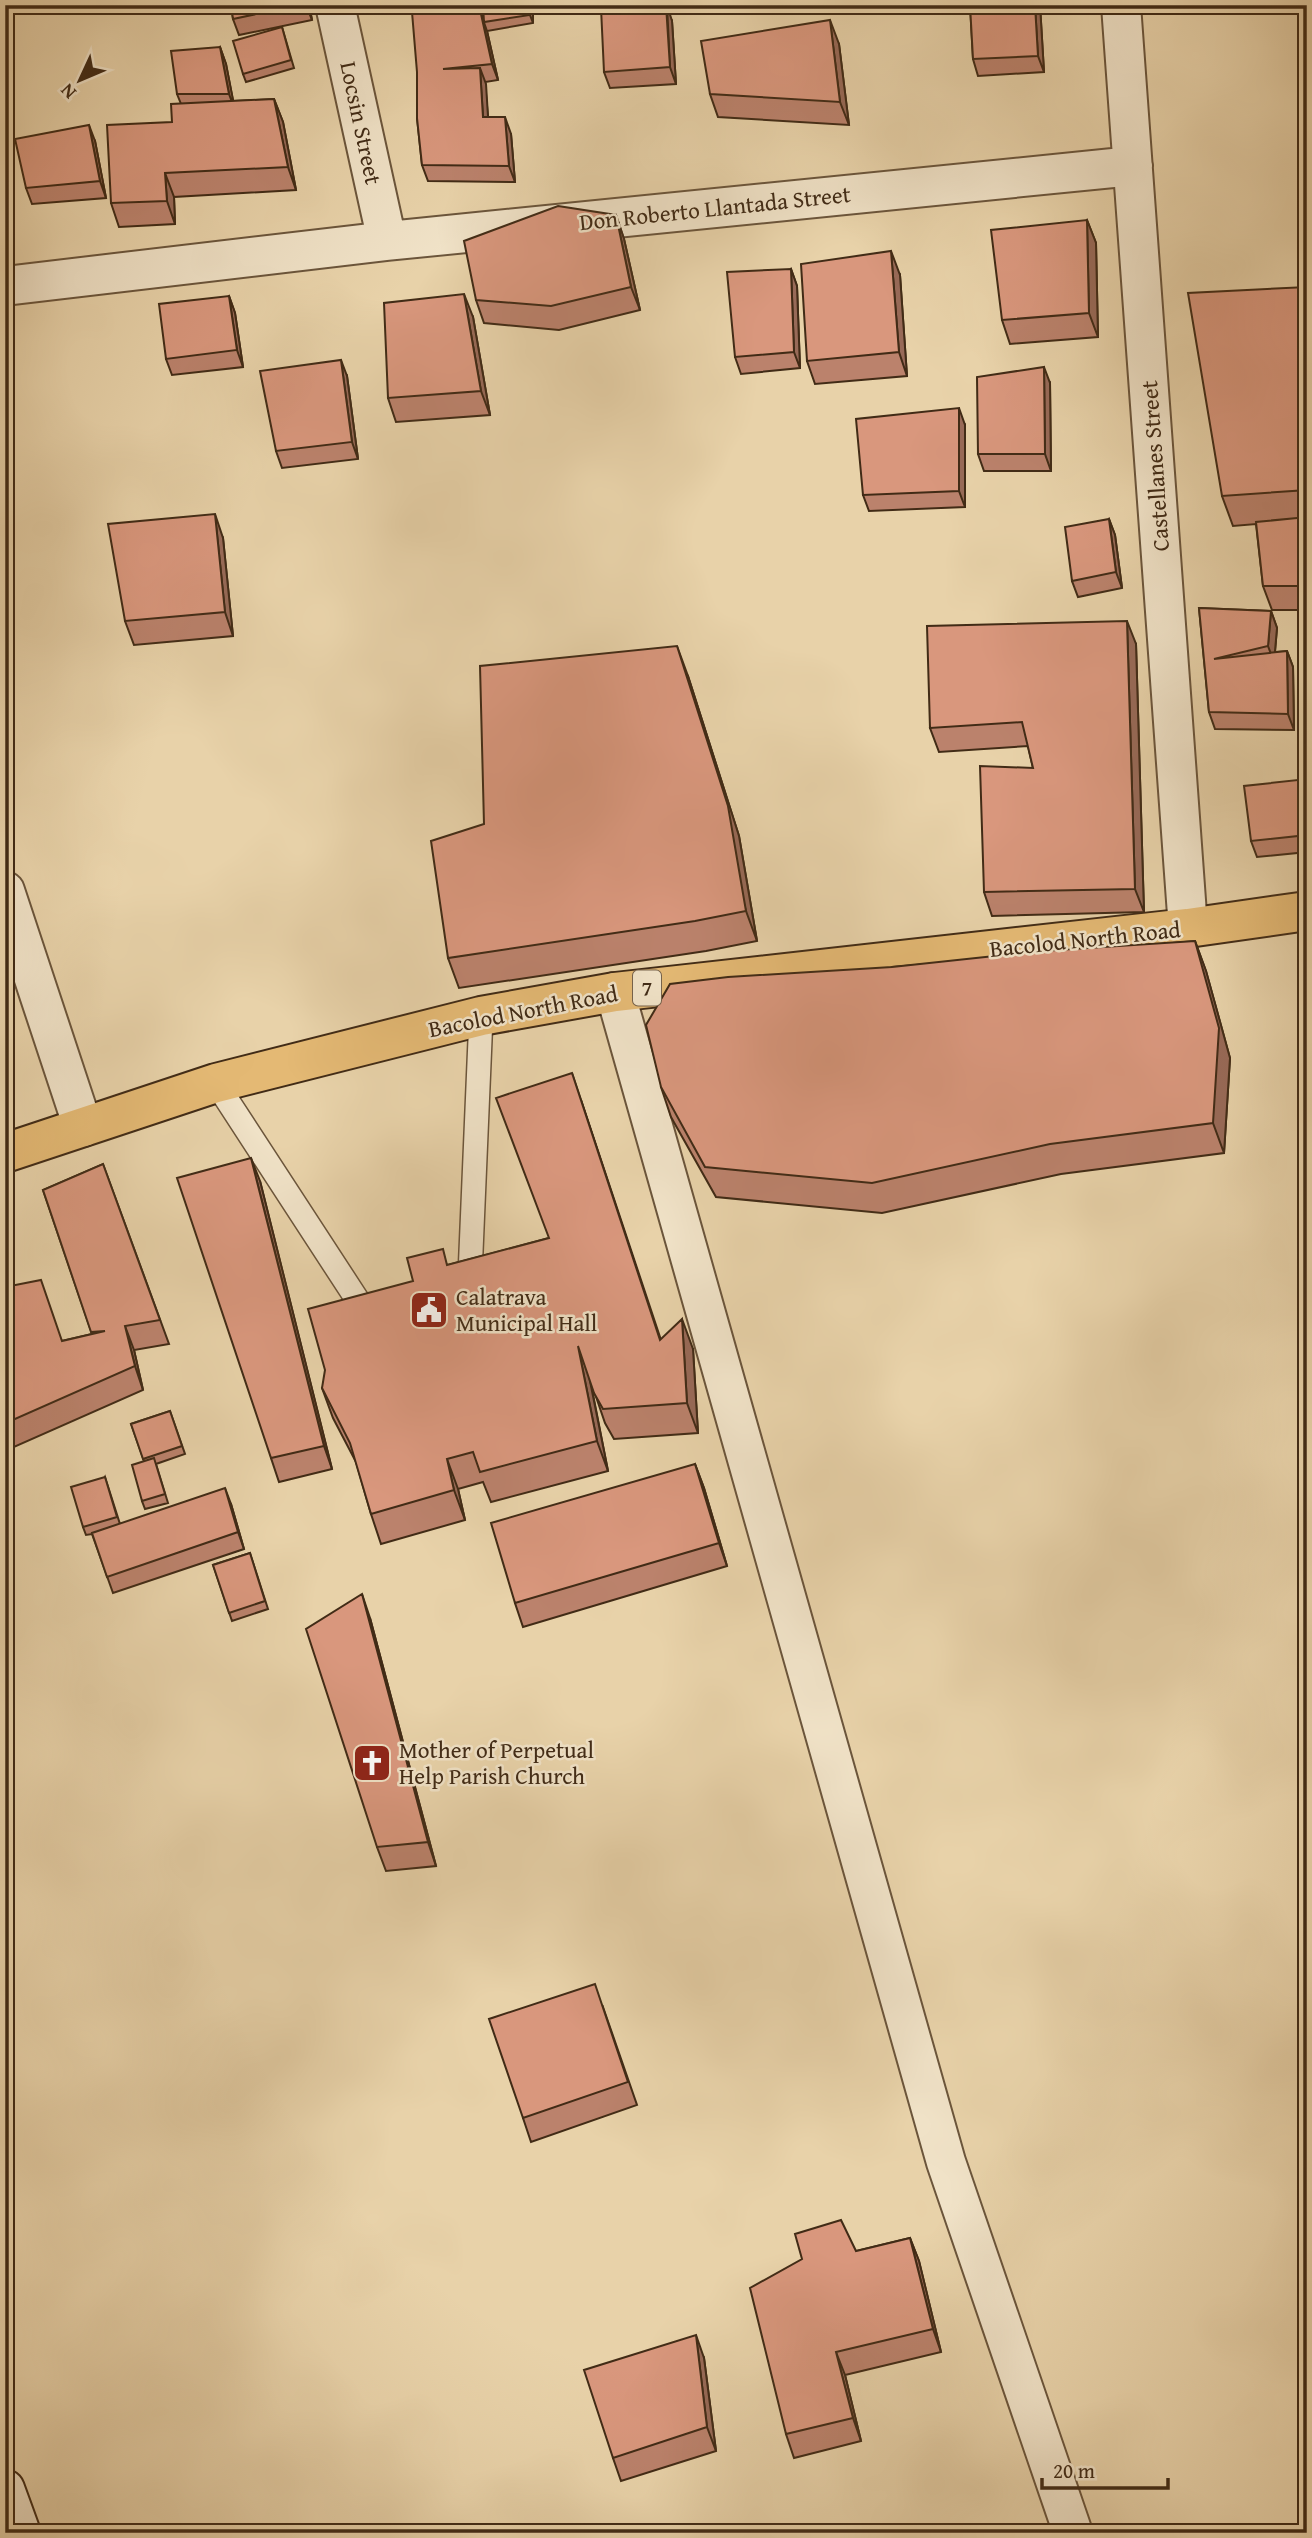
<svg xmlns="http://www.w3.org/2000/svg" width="1312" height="2538" font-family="'Gentium Book Plus',serif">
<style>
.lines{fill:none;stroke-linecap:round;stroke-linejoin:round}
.service-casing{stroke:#6b553b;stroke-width:26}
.minor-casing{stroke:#6b553b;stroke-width:42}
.secondary-casing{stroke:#412b16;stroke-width:42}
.trunk-casing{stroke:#412b16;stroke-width:42}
.service{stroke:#f0e2c7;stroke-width:23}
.minor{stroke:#f0e2c7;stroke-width:38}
.secondary{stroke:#f0e2c7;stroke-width:38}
.trunk{stroke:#e4b974;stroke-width:38}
.wall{fill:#bb826c;stroke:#412b16;stroke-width:2}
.shaded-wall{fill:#986a58;stroke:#412b16;stroke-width:2}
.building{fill:#d9977d;stroke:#412b16;stroke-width:2}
.labels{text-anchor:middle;stroke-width:5;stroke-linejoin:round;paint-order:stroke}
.shield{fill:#f0e2c7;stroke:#76624b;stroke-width:2}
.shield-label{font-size:21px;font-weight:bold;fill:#412b16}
.street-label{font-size:23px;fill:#412b16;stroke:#f0e2c7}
.poi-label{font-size:23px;fill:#412b16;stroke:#f0e2c7;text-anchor:start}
</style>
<rect width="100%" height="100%" fill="#e8d2a9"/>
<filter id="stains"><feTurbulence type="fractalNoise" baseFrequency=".00286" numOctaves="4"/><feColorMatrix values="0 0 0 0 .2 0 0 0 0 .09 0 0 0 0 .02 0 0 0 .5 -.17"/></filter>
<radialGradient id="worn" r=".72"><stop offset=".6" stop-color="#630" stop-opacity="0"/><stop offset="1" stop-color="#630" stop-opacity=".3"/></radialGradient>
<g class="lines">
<defs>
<path id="service" d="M 216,1083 L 364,1310 L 376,1305
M 456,1278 L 470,1275 L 481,1016"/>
<path id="minor" d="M 335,5 L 387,241
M 1121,5 L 1188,928
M 5,286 L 387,241 L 1133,166
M 5,891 L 83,1127
M 615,992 L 946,2162 L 1073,2533"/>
<path id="secondary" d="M 5,2489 L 21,2533"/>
<path id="trunk" d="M 5,1153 L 216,1083 L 481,1016 L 615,992 L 1188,928 L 1307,911"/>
</defs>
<use href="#service" class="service-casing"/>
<use href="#minor" class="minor-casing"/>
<use href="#secondary" class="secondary-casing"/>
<use href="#trunk" class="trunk-casing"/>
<use href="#service" class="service"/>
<use href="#minor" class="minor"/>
<use href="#secondary" class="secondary"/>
<use href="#trunk" class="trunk"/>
</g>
<path class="wall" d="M 231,5 L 309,5 L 312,20 L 239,35 L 233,19 Z
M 483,5 L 533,5 L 533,23 L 487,31 L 498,80 L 485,82 L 488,117 L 511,134 L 515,182 L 428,181 L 422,165 L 417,118 L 481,14 L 484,22 Z
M 970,5 L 1040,5 L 1044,72 L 978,76 L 973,59 Z
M 672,21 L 676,84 L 610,88 L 604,72 Z
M 282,27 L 294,68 L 246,82 L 243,74 Z
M 839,44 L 849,125 L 718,117 L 710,94 Z
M 220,47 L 226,64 L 233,101 L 274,99 L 283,122 L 296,190 L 174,197 L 175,224 L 119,227 L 111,203 L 172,122 L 181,104 L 177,94 Z
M 95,141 L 106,198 L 32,204 L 26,188 Z
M 616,215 L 624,239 L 640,310 L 559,330 L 484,323 L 476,300 Z
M 1087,220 L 1096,243 L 1098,337 L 1010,344 L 1002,320 Z
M 791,269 L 797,286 L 800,368 L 741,374 L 735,357 Z
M 900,275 L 907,376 L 815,384 L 807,361 Z
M 1307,287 L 1307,610 L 1272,610 L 1263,586 L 1256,524 L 1233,526 L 1222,496 Z
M 229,296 L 235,313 L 243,367 L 172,375 L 166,359 Z
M 473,317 L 490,415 L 396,422 L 388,398 Z
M 347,376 L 358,459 L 282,468 L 276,451 Z
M 1050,383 L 1051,471 L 984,471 L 978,454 Z
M 965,425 L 965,507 L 869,511 L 863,495 Z
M 1109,519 L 1115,535 L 1122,588 L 1078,597 L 1072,581 Z
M 223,538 L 233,636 L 134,645 L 125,621 Z
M 1199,608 L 1271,611 L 1277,628 L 1275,652 L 1287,651 L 1293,667 L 1294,730 L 1215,729 L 1209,712 Z
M 1136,644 L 1144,912 L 992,916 L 984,892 L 1033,768 L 1028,746 L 939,752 L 930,728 Z
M 688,676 L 739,836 L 757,941 L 706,951 L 459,988 L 448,958 L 484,824 Z
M 1307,779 L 1307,852 L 1257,857 L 1251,841 Z
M 1195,941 L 1206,971 L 1230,1058 L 1224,1153 L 1061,1174 L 882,1213 L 716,1197 L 671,1117 L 661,1087 L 892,967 Z
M 582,1103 L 660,1340 L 693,1349 L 698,1433 L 614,1439 L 605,1423 L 590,1379 L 608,1471 L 491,1502 L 483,1482 L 458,1489 L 465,1520 L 381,1544 L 371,1514 L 356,1462 L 333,1418 L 322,1388 L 413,1281 L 448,1265 L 549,1238 Z
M 103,1164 L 169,1344 L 134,1350 L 143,1390 L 14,1447 L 5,1422 L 62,1341 L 92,1334 L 43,1190 Z
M 260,1181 L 332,1469 L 279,1482 L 271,1458 Z
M 170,1411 L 185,1454 L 156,1464 L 168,1503 L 145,1509 L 142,1501 L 144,1461 L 131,1424 Z
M 695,1464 L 704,1488 L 727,1566 L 523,1627 L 515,1603 Z
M 105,1477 L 120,1524 L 231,1504 L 244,1549 L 113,1593 L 92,1534 L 86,1535 L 83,1527 Z
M 250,1553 L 268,1609 L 232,1621 L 213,1565 Z
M 370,1618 L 436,1866 L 386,1871 L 377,1847 Z
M 603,2007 L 637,2105 L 531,2142 L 523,2118 Z
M 5,2063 L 13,2084 L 5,2087 Z
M 910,2238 L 919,2261 L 941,2352 L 845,2375 L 861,2441 L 794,2458 L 786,2434 L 856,2251 Z
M 704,2358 L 716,2451 L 621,2481 L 613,2458 Z"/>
<path class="shaded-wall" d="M 306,5 L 309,5 L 312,20 Z
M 530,5 L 533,5 L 533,23 L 530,15 Z
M 667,5 L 672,21 L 676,84 L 670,67 Z
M 1035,5 L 1040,5 L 1044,72 L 1038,56 Z
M 481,14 L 487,31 L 498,80 L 492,64 Z
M 830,20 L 839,44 L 849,125 L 840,102 Z
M 220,47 L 226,64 L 235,110 L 229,94 Z
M 480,68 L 486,84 L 489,133 L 483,117 Z
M 274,99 L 283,122 L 296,190 L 288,167 Z
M 505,117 L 511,134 L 515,182 L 509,166 Z
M 89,125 L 95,141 L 106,198 L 100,181 Z
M 165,173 L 174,197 L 175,224 L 167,201 Z
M 616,215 L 624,239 L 640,310 L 631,287 Z
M 1087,220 L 1096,243 L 1098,337 L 1089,313 Z
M 891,251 L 900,275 L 907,376 L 899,352 Z
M 791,269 L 797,286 L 800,368 L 794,352 Z
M 464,294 L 473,317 L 490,415 L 481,391 Z
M 229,296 L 235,313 L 243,367 L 237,350 Z
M 341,360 L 347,376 L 358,459 L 352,442 Z
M 1044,367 L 1050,383 L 1051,471 L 1045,454 Z
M 959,408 L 965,425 L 965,507 L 959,491 Z
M 215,514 L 223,538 L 233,636 L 225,612 Z
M 1109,519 L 1115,535 L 1122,588 L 1116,572 Z
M 1271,611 L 1277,628 L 1274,662 L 1268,646 Z
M 1127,621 L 1136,644 L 1144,912 L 1135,889 Z
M 677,646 L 688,676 L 739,836 L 757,941 L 746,911 Z
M 1287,651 L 1293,667 L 1294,730 L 1288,714 Z
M 1195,941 L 1206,971 L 1230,1058 L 1224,1153 L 1213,1123 Z
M 572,1073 L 671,1370 L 660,1340 Z
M 251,1158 L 260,1181 L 332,1469 L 324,1446 Z
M 682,1319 L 693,1349 L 698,1433 L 687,1403 Z
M 125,1326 L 134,1350 L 143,1390 L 135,1366 Z
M 578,1346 L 589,1376 L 608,1471 L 597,1441 Z
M 447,1459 L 458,1489 L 465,1520 L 454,1490 Z
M 695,1464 L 704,1488 L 727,1566 L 719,1543 Z
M 225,1488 L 231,1504 L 244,1549 L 238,1532 Z
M 362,1594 L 370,1618 L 436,1866 L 428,1842 Z
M 910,2238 L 919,2261 L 941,2352 L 933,2329 Z
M 696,2335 L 704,2358 L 716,2451 L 707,2427 Z
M 836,2352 L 845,2375 L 861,2441 L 853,2418 Z"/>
<path class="building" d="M 231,5 L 299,5 L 233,19 Z
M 483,5 L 530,5 L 530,15 L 484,22 Z
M 666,5 L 670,67 L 604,72 L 601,8 Z
M 970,5 L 1035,5 L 1038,56 L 973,59 Z
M 412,12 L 481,14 L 492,64 L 443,69 L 480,68 L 483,117 L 505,117 L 509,166 L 422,165 L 417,118 L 417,72 Z
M 830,20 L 840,102 L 710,94 L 701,41 Z
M 282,27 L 291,60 L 243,74 L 233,41 Z
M 220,47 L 229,94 L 177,94 L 171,51 Z
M 274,99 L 288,167 L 165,173 L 167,201 L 111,203 L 107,125 L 172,122 L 171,104 Z
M 89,125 L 100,181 L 26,188 L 15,139 Z
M 558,206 L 616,215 L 631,287 L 551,306 L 476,300 L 464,241 Z
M 1087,220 L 1089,313 L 1002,320 L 991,230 Z
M 891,251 L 899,352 L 807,361 L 801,264 Z
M 791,269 L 794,352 L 735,357 L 727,272 Z
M 1307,287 L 1307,490 L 1222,496 L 1188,293 Z
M 464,294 L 481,391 L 388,398 L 384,303 Z
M 229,296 L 237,350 L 166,359 L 159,304 Z
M 341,360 L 352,442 L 276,451 L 260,371 Z
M 1044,367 L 1045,454 L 978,454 L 977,377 Z
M 959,408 L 959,491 L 863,495 L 856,419 Z
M 215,514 L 225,612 L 125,621 L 108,524 Z
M 1307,517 L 1307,586 L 1263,586 L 1256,522 Z
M 1109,519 L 1116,572 L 1072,581 L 1065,527 Z
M 1199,608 L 1271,611 L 1268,646 L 1214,659 L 1287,651 L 1288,714 L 1209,712 Z
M 1127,621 L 1135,889 L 984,892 L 980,766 L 1033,768 L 1022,722 L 930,728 L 927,626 Z
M 677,646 L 728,806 L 746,911 L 695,921 L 448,958 L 431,841 L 484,824 L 480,666 Z
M 1307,779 L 1307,835 L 1251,841 L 1244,786 Z
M 1195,941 L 1219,1028 L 1213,1123 L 1050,1144 L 872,1183 L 705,1167 L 661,1087 L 646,1025 L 670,984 L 728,977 L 892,967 L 1042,951 Z
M 572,1073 L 660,1340 L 682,1319 L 687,1403 L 603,1409 L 594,1393 L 578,1346 L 597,1441 L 480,1472 L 473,1452 L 447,1459 L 454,1490 L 371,1514 L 350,1443 L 322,1388 L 325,1370 L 308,1309 L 413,1281 L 407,1258 L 443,1249 L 447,1265 L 549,1238 L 496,1098 Z
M 251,1158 L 324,1446 L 271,1458 L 177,1178 Z
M 103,1164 L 160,1320 L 125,1326 L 135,1366 L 6,1423 L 5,1287 L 41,1280 L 62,1341 L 105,1331 L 91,1332 L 43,1190 Z
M 170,1411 L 182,1446 L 143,1459 L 131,1424 Z
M 154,1458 L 165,1494 L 142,1501 L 132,1465 Z
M 695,1464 L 719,1543 L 515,1603 L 491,1523 Z
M 105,1477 L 117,1517 L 83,1527 L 71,1487 Z
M 225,1488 L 238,1532 L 107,1577 L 92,1533 Z
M 250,1553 L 265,1601 L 229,1613 L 213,1565 Z
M 362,1594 L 428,1842 L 377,1847 L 306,1629 Z
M 595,1984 L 628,2082 L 523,2118 L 489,2019 Z
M 841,2220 L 856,2251 L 910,2238 L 933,2329 L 836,2352 L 853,2418 L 786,2434 L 750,2288 L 802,2259 L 795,2234 Z
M 696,2335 L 707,2427 L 613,2458 L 584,2370 Z"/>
<defs>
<symbol id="civic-square" viewBox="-11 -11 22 22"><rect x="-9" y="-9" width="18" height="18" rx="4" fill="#8f2418" stroke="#f0e2c7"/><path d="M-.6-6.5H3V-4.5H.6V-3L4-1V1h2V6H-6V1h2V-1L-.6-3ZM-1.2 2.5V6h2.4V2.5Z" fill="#fff"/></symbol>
<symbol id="church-square" viewBox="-11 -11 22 22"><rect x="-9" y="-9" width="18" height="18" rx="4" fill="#8f2418" stroke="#f0e2c7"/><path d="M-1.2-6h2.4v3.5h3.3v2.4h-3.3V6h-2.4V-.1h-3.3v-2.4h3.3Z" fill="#fff"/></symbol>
</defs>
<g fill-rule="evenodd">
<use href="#civic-square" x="407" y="1288" width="44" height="44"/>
<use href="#church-square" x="350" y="1741" width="44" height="44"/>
</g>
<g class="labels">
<rect class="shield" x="633" y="970.5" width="28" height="35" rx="5"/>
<g class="shield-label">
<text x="647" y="995">7</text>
</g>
<g class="street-label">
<text transform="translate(361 123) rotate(78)" y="8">Locsin Street</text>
<text transform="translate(715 208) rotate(-6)" y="8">Don Roberto Llantada Street</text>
<text transform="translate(1155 466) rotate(-94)" y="8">Castellanes Street</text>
<text transform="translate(1085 939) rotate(-6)" y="8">Bacolod North Road</text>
<text transform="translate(523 1011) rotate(-11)" y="8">Bacolod North Road</text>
</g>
<g class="poi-label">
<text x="456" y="1305">Calatrava<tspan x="456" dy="26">Municipal Hall</tspan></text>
<text x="399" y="1758">Mother of Perpetual<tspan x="399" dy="26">Help Parish Church</tspan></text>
</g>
</g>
<rect width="1312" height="2538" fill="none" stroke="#e8d2a9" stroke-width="28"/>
<rect x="7" y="7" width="1298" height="2524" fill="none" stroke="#412b16" stroke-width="3.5"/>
<rect x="14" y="14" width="1284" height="2510" fill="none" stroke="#412b16" stroke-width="2"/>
<g transform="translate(80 80) rotate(226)" stroke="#f0e2c7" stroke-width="5" paint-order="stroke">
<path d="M0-5L12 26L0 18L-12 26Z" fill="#412b16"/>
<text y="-10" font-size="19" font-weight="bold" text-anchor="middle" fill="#412b16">N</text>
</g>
<path d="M1042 2478v10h126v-10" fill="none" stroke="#412b16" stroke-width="3.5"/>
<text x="1053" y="2478" font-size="21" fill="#412b16" stroke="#f0e2c7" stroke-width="5" paint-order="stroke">20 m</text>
<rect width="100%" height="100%" filter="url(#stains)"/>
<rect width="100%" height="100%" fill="url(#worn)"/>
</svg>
